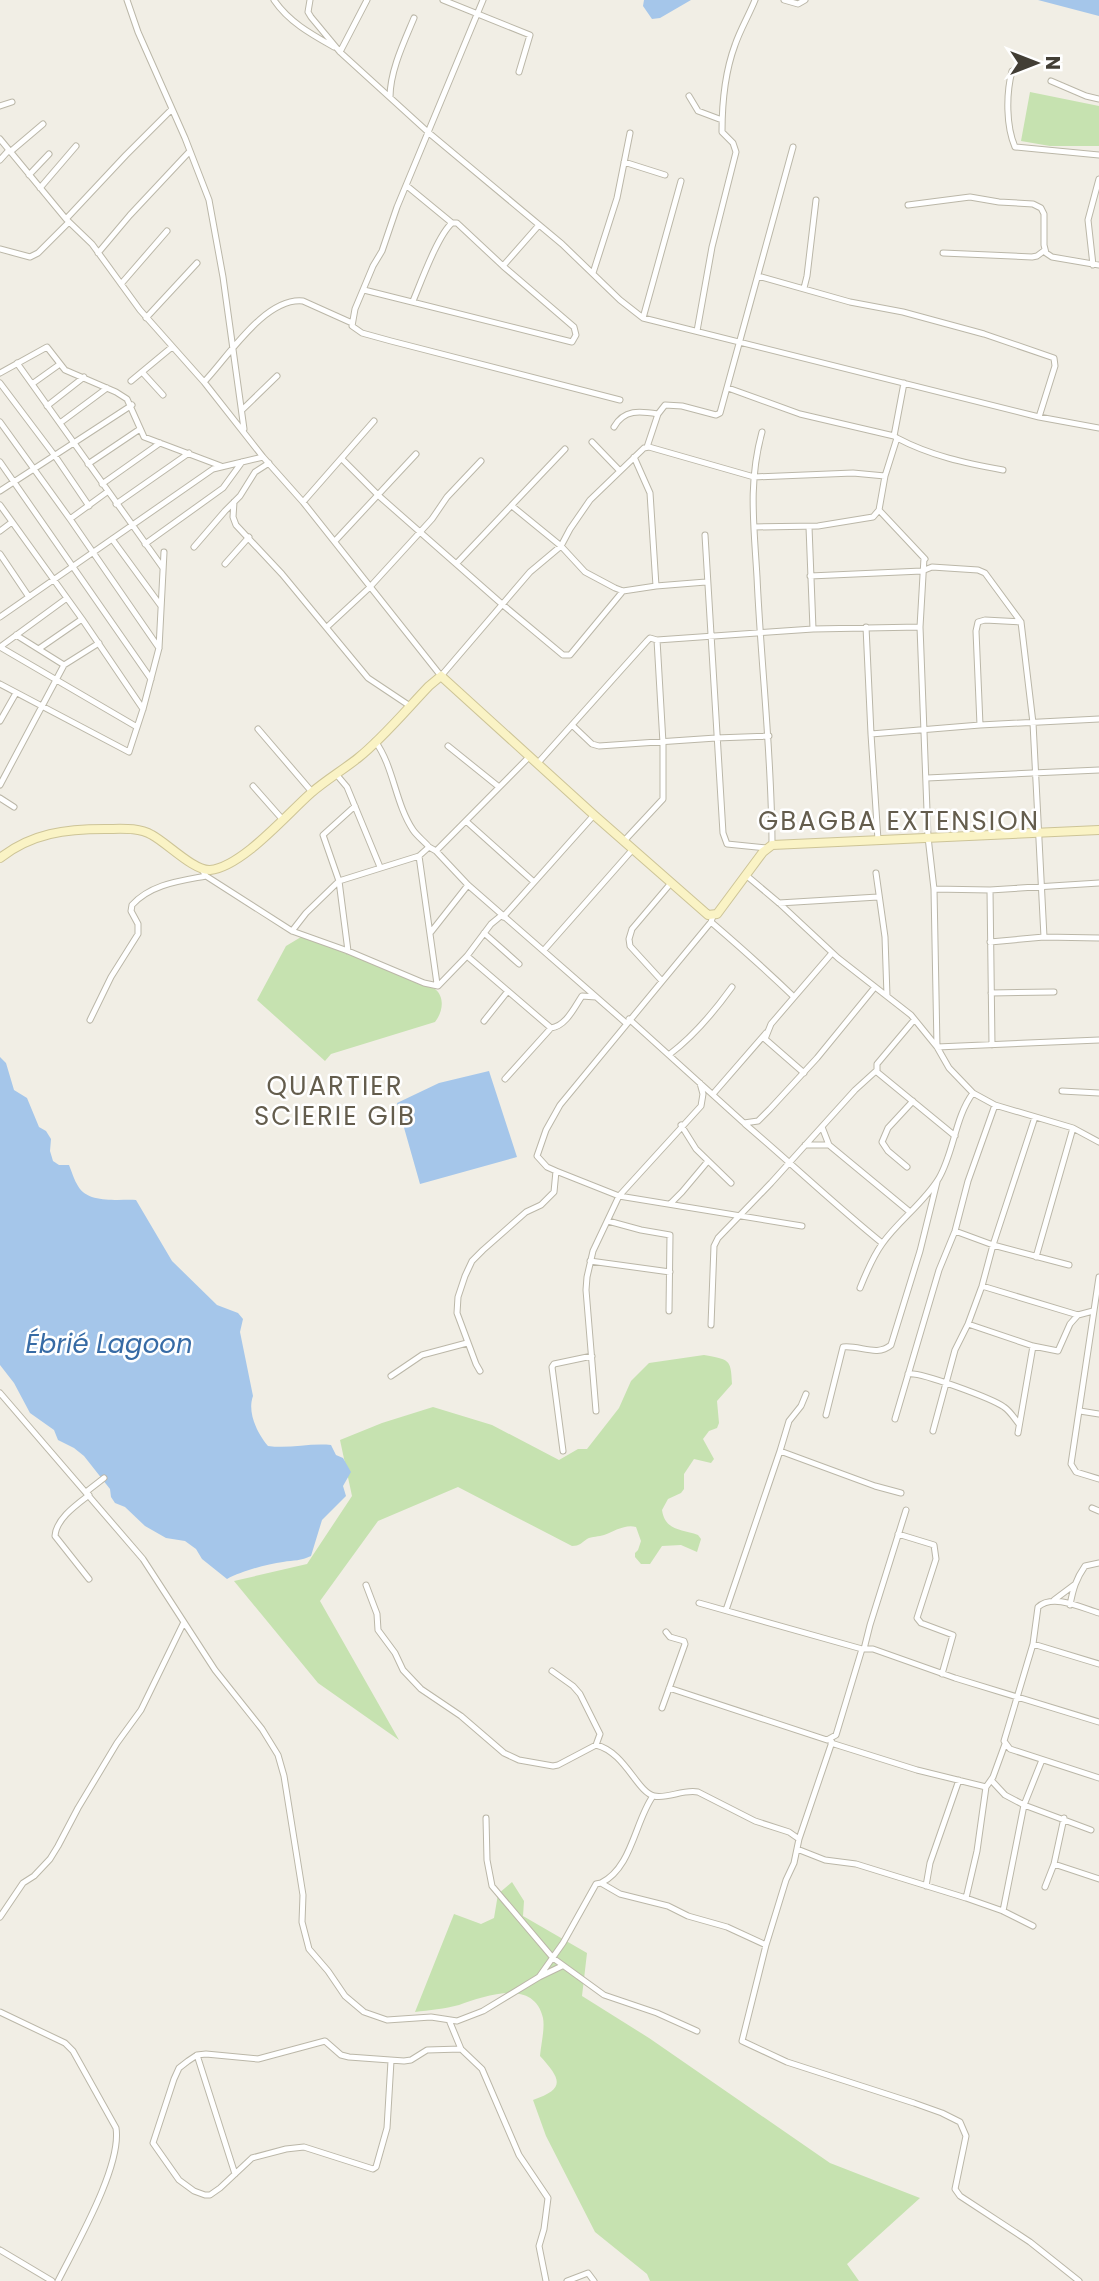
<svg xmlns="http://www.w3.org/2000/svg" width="1099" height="2281" font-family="Poppins,sans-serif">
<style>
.green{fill:#c6e2b0}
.water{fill:#a5c6ea}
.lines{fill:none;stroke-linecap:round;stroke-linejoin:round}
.street-casing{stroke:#bbb7a8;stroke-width:7}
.secondary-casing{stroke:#cdc497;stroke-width:10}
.street{stroke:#fff;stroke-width:5}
.secondary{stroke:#faf3c5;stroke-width:8}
.labels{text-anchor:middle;stroke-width:5;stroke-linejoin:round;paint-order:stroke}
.neighbourhood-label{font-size:26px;letter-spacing:2px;fill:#645d4d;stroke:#fff}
.water-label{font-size:26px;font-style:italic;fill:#376ba5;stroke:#fff}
</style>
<rect width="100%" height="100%" fill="#f1eee5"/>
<path class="green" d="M 1030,92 L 1099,106 L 1099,146 L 1050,146 L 1021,141 Z
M 301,937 L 308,938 L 435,989 C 445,997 443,1012 435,1022 L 331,1054 L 325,1061 L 257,1000 L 286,946 Z
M 704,1355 C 729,1360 731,1358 732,1384 L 717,1401 L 719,1423 L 717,1428 L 709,1431 L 703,1439 L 714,1459 L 711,1463 L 694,1459 L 684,1474 L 684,1489 L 681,1493 L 668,1499 L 662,1510 C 665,1531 682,1529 698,1535 L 701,1539 L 697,1552 L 681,1545 L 662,1546 L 650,1564 L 641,1564 L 635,1557 L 635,1553 L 638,1550 L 641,1541 L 636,1527 C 625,1524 615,1531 604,1535 C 599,1537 592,1536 587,1539 C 581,1543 580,1546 572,1546 L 458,1487 L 378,1521 L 320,1601 L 399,1740 L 318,1683 L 234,1581 L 307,1564 L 352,1496 L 340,1440 L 382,1423 L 433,1407 L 492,1425 L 559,1460 L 578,1449 L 587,1449 L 619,1408 L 631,1381 L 649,1363 Z
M 512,1882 L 524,1901 L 523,1916 L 587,1953 L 582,1996 L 649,2038 L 830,2163 L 920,2198 L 847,2264 L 859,2281 L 650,2281 L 647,2274 L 595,2232 L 546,2136 L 533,2100 C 566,2089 561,2079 540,2056 C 541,2044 545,2029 543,2018 C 534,1978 485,1996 459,2005 C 445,2009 429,2010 415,2012 L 454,1914 L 481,1924 L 494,1918 L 498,1894 Z"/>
<path class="water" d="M 644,0 L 691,0 L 660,18 L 652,19 L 643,6 Z
M 1038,0 L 1099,0 L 1099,16 Z
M 0,1057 L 6,1063 L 14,1090 L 27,1098 L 39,1127 L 46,1131 L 51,1139 L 50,1151 L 53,1161 L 59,1165 L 69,1165 C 72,1172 74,1180 78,1186 C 88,1204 118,1199 136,1200 L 172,1261 L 217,1305 L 238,1313 L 243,1319 L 240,1332 L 253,1396 C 247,1412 257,1433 268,1446 C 289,1449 309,1443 331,1445 L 336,1455 L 343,1458 L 351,1472 L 343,1486 L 346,1496 L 322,1520 L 311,1556 C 301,1561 294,1560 283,1562 C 267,1564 242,1571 227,1579 L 202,1559 L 196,1549 L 185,1541 L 166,1538 L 145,1526 L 125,1507 L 115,1503 L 111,1497 L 110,1489 L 84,1456 L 74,1448 L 58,1440 L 54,1430 L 30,1413 L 14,1383 L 0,1365 Z
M 489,1071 L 517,1157 L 420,1184 L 397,1103 L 439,1083 Z"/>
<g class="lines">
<defs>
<path id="street" d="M 127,0 L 138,32 L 185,138 L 209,200 L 223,277 L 244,429
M 274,0 C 289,22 311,34 334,47
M 310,0 L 308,12 L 311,17 L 340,52 L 429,133 L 562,244 L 620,300 L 643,318 L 1039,417 L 1099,428
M 443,0 L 530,35 L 519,72
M 483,0 L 397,207 L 382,251 L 373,266 L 355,309 L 352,326 L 362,333 L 391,341 L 620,400
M 784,0 L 798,4 L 805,0
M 340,52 L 367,0
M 1012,71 C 1006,94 1006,126 1015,147 L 1099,155
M 1051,81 L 1086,96 L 1099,99
M 689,96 L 698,111 L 722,120
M 390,97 C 390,71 404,42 414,18
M 0,106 L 12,102
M 0,139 L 66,219 L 92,244 L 140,310 L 204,382 L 263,457 L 303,502 L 441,676 L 530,572 L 561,546 L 570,529 L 590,500 L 644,448 L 649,447 L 754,477 L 853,473 L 885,476
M 10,152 L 43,124
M 0,160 L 9,150
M 624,162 L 665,175
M 29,175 L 49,154
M 407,186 L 452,223
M 40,188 L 76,146
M 908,205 L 970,197 L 999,202 L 1033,204 L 1041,208 L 1044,214 L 1044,245 L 1046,253 L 1052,257 L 1099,265
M 66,219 L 126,155 L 172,109
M 0,249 L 30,257 L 38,253 L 69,222
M 98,253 L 130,215 L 190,151
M 943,253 L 1032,257 L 1037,256 L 1045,250
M 1093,265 L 1088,220 L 1099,179
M 593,273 L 617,198 L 630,133
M 758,276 L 850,302 L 903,312 L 984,334 L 1054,358 L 1055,366 L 1039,417
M 121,284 L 167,231
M 804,288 L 807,276 L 816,200
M 364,290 L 572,342 L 576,335 L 574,327 L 503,266
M 413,301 C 421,282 438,235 452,223 L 457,223 L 503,266 L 539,225
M 146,318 L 197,263
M 643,318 L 681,181
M 697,331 L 712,247 L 736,152 L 733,143 L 722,132 C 722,104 725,72 735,45 C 740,30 749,15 755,0
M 17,363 L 163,568
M 142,372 L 163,395
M 0,373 L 47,347 L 65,370 L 116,392 L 127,399 L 144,437 L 221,466
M 131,381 L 172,347
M 204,382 C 228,357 265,297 303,301 L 352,323
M 0,383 L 55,456 L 89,506
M 32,384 L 60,364
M 728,388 L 800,414 L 894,436
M 47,406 L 84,377
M 242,410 L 277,376
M 0,422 L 70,519 L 159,648
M 60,423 L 107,388
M 614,427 C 624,409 640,411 658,414
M 762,432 C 748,483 754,525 757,577 C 761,666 772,755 772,845
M 897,438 C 931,456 965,463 1003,470
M 592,442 L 619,470
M 647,447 L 658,414 L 665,405 L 682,406 L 716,415 L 720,413 L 793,147
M 634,457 L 650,493 L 656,586
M 342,459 L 379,496 L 503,605 L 563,655 L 570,655 L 623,591
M 0,462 L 151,679
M 88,464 L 140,429
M 102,484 L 160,443
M 0,491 L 132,405
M 234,502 L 233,517 L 236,525 L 282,574 L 368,678 L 410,706
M 303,502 L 374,421
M 116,504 L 189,453
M 0,505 L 82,619 L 143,709
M 512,506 L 561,546 L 585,572 L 615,588 L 623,591 L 656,586 L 706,582
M 879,510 L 925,559
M 70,519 L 107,492
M 754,527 L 818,526 L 873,517 L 879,510 L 885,476 L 897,438 L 894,436 L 904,383
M 809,527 L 813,629
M 0,531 L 12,522
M 705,535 L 723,833 L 727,844 L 766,848
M 112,539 L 161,606
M 335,541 L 416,454
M 145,544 L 223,488 L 242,462
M 194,547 L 225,511 L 240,496 L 255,472 L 269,463
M 0,554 L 29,597
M 924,558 L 920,627 L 928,837 L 934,889 L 937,1047 L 1099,1040
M 457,563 L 565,449
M 225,564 L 249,537
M 810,576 L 922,571 L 932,567 L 978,570 L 985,573 L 1021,622 L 1033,723 L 1044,937
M 0,617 L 213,469 L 263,457
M 327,627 L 369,588 L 432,519 L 447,497 L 481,461
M 866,627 L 871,734
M 16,635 L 64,665
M 657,640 L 813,629 L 920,627
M 0,647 L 137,727
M 0,647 L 67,598
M 40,648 L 82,619
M 0,684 L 129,752 L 143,709 L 159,648 L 164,552
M 0,721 L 16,693
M 572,725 L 592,744 L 599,746 L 716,738 L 769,736
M 980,725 L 976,631 L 978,622 L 985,620 L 1021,622
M 258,729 L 312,792
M 375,741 C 394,767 395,803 413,830 C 417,836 424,841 429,847
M 448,746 L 499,787
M 537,764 L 647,641 L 650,638 L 657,640 L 663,743 L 663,799 L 624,841
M 336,774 L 347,787 L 380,867
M 927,778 L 1099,770
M 0,785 L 64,665 L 99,643
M 253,786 L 283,820
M 0,798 L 14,807
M 466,821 L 534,882
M 878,840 L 871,734 L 980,725 L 1099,719
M 436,851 L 468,885 L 626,1023
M 419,856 L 437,984
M 201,868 L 206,876 L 292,931 L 348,951 L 424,983 L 438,986 L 467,956 L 491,924 L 502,915
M 876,873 L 885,937 L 887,996
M 747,876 L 779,903 L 838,958 L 911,1015 L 937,1047 L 949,1068 L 973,1093 L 995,1105 L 1073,1128 L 1099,1142
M 934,889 L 990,890 L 1099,883
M 990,890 L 992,1045
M 779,903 L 878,897
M 503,917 L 594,815
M 711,922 C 739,946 767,971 794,997
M 292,931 L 306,913 L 339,881 L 419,856 L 429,847 L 436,851 L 529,757
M 431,932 L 468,885
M 484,933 L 519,964
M 990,942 L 1044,937 L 1099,938
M 544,950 L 633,849
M 348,951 L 339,881 L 323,835 L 355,806
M 467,956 L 551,1028 C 566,1026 574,1008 582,996 L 596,997
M 662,981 L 630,946 L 629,939 L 632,929 L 671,883
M 991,993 L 1054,992
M 629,1019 L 744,1123 L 758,1121 L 770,1109 L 817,1058 L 875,987
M 90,1020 L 111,977 L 138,934 L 138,924 L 131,911 L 132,905 C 151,884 180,881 206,876
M 914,1020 L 877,1064 L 877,1072 L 955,1136
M 484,1021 L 508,991
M 670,1054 C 695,1035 714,1012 732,987
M 804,1073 L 765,1039 L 771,1024 L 832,953
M 505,1079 L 551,1028
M 1062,1091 L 1099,1093
M 713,1094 L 766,1033
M 745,1124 C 791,1163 835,1205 882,1243
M 681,1125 L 696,1149 L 731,1183
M 822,1127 L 829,1145 L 910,1212
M 805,1145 L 829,1145
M 907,1167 L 888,1151 L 882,1142 L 888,1128 L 913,1101
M 556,1171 L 619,1196 L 802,1226
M 670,1204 L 682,1192 L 708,1161
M 608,1221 L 641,1230 L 670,1235 L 669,1311
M 955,1231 L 993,1245 L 1069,1265
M 1036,1257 L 1073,1128
M 590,1261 L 670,1272
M 1099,1277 L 1071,1464 L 1076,1472 L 1099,1479
M 982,1286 L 1078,1315 L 1093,1311
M 860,1288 C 866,1273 872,1258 882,1244 C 898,1221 924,1203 939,1178 C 954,1152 955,1117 973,1093
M 968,1324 L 1033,1346 L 1058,1351 L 1070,1324 L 1078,1315
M 711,1325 L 714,1246 L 718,1238 L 771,1183 L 855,1090 L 877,1070
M 480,1371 L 476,1364 L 457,1313 L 458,1297 L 465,1276 L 472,1261 L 483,1250 L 526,1212 L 541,1205 L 554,1192 L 556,1171 L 547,1167 L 537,1156 L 546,1130 L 560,1105 L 711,922 L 713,916
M 908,1374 C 919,1371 993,1399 1004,1407 C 1010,1411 1015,1419 1019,1424
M 391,1376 L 422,1355 L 467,1343
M 0,1393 L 143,1559 L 215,1670 L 262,1729 L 278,1755 L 284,1776 L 303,1895 L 302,1922 L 309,1949 L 328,1971 L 345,1996 L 364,2012 L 387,2020 L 431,2017 L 457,2021 L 483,2011 L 539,1977 L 563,1943 L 596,1884 L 601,1883 L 620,1894 L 668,1906 L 688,1916 L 727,1927 L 766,1945 L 742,2041 L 787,2062 L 914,2103 L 942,2113 L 960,2122 L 966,2136 L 955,2189 L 960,2196 L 1030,2242 L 1079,2281
M 596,1411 L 586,1290 L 587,1277 L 593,1251 L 619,1196 L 701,1106 L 703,1094 L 700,1083
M 1080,1411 L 1099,1414
M 826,1415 L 843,1347 C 860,1345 877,1357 891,1345 L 920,1251 L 937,1182
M 895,1419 L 939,1270 L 955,1231 L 968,1181 L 995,1105
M 933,1431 L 955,1350 L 968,1324 L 982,1286 L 993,1245 L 1035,1117
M 1018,1433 L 1033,1346
M 563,1451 L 552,1367 L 554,1364 L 592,1356
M 780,1451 L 789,1421 L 801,1406 L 806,1394
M 86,1492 L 104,1478
M 89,1495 C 76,1505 56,1519 55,1536 L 89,1579
M 1092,1508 L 1099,1511
M 898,1534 L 934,1545 L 936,1559 L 917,1618 L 921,1623 L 953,1635 L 942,1674
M 366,1585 L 377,1614 L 378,1630 L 395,1653 L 403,1670 L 421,1689 L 461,1716 L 504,1753 L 519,1760 L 553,1766 L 558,1765 L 596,1745 C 625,1752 637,1792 654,1796 C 668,1799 683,1789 698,1792 L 755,1821 L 789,1832 L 799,1839 L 794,1863 L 786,1880 L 766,1945
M 1054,1600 L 1074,1585
M 699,1603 L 862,1649 L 873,1649 L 955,1678 L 1099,1722
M 1070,1605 C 1073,1589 1076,1579 1085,1566 L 1099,1563
M 726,1610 L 780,1451 L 875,1486 L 901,1493
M 1099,1613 C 1082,1608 1053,1593 1038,1607 L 1033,1644 L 1004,1741 L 1010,1749 L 1099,1778
M 1033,1644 L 1099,1664
M 864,1649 L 870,1625 L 906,1510
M 552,1671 L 573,1686 L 580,1694 L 600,1734 L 596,1745
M 669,1688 L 827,1740 L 836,1735 L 862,1649
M 662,1708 L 685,1644 L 684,1641 L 670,1637 L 666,1632
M 831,1743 L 917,1770 L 986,1787
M 1042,1760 L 1024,1805 L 1091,1830
M 991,1780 L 1005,1795 L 1024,1805 L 1003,1911
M 486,1818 L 487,1860 L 492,1886 L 553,1958 L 604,1995 L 657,2013 L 697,2031
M 799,1839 L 832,1742
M 797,1849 L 825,1860 L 856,1864 L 966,1898 L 1003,1911 L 1033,1926
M 1054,1864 L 1099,1879
M 601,1883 C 632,1868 635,1821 653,1796
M 926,1886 L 930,1863 L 959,1780
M 1045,1887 L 1054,1864 L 1064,1818
M 966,1898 L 977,1851 L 986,1787 L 993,1777 L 1005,1744
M 0,1917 L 23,1883 L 34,1876 L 50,1859 L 58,1846 L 78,1808 L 117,1743 L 141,1710 L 183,1624
M 539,1977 L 562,1966
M 0,2012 L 65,2043 L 73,2051 L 116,2128 C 122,2166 76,2245 58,2281
M 449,2020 L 461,2049 L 482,2069 L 519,2155 L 548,2198 L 544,2229 L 539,2246 L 546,2281
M 197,2055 L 235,2174
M 391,2061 L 387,2128 L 376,2167 L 373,2169 L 304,2147 L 286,2149 L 252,2158 L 220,2188 L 210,2195 L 205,2195 L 194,2191 L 179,2180 L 153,2143 L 174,2079 L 179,2068 L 188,2061 L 197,2055 L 206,2054 L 258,2059 L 325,2041 L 341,2055 L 349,2057 L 404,2061 L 411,2060 L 427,2050 L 461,2049
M 0,2250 L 52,2281
M 567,2281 L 588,2273 L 594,2281"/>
<path id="secondary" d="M 0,858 C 32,833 66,829 105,829 C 121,829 138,827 152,835 C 167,843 194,871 210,870 C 242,867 287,814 311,793 C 326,780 343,770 358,758 C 382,739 407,709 429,686 L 441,676 L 594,815 L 708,915 L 717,914 L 763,852 L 772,845 L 1099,830"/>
</defs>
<use href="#street" class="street-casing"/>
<use href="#secondary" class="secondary-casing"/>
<use href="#street" class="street"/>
<use href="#secondary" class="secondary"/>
</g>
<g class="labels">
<g class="neighbourhood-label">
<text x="899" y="830">GBAGBA EXTENSION</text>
<text x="335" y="1095">QUARTIER<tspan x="335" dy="30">SCIERIE GIB</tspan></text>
</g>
<g class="water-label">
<text x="109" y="1353">Ébrié Lagoon</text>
</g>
</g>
<g transform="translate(1036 63) rotate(90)" stroke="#ffffff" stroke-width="5" paint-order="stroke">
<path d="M0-5L12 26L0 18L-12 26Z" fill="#423e35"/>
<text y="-10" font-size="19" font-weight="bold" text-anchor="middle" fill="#423e35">N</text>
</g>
</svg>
